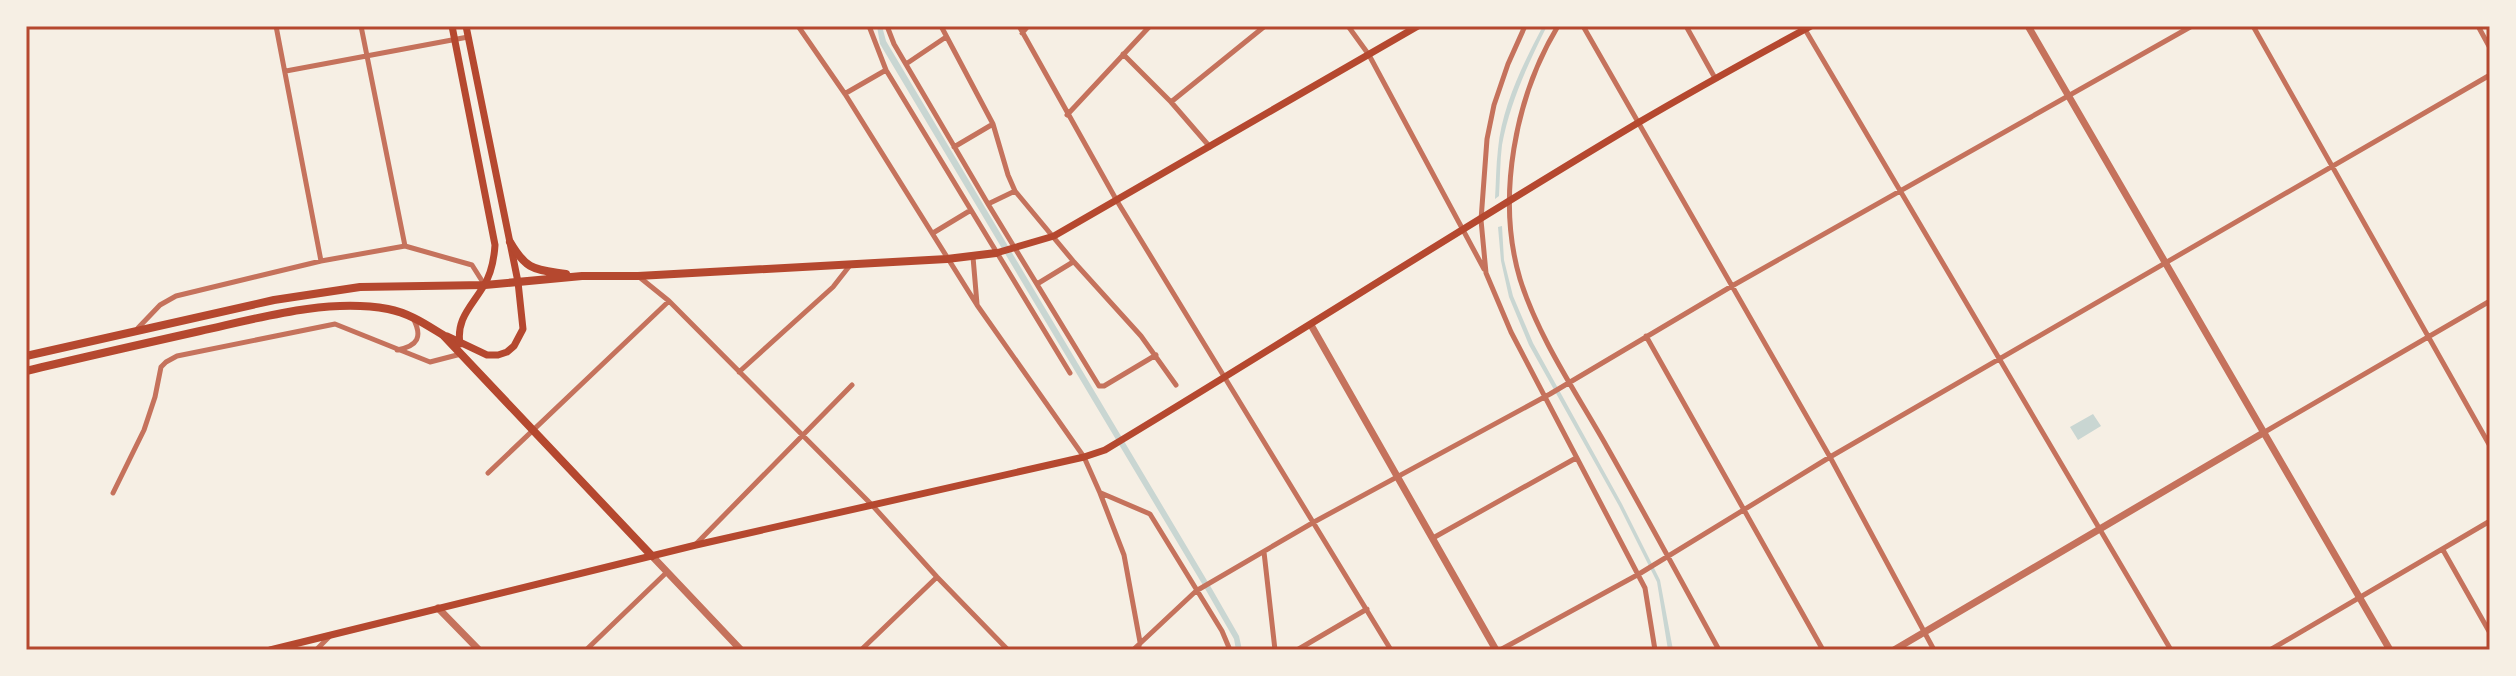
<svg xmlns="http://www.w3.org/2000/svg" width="2516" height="676" font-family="'Nunito Sans',sans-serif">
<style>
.water{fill:#c9d6d2}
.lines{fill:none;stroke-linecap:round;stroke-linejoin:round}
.minor{stroke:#c5725c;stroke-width:5}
.tertiary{stroke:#c5725c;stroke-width:7}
.secondary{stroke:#b5482f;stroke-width:7}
.primary{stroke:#b5482f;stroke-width:8}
.neatline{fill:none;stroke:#b5482f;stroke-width:3}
</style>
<rect width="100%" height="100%" fill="#f6efe4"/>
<path class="water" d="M 877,26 L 882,26 L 886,41 L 1212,589 L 1239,636 L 1242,650 L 1236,650 L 1234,639 L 1207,592 L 880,44 Z
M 1543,26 L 1547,26 C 1528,64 1510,102 1502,145 C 1500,161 1500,179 1499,196 L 1495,199 C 1496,182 1496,166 1498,149 C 1502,106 1523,64 1543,26 Z
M 1502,226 L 1504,260 L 1513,296 L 1533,343 L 1622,504 L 1660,580 L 1673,650 L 1668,650 L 1657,582 L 1619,506 L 1529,345 L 1509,297 L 1501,261 L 1498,227 Z
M 2093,414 L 2101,426 L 2078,440 L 2070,427 Z"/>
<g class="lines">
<path class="minor" d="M 276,26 L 321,261
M 361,26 L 405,246
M 798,26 L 845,94 L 977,305 L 1084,457 L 1100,493 L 1124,555 L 1140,642 L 1138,650
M 869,26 L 886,70 L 1070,373
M 887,26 L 894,44 L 988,204 L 1099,386 L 1104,386 L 1156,355
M 941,26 L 993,124 L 1008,175 L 1015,191 L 1074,262 L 1141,336 L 1176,385
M 1019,26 L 1117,201 L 1391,650
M 1348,26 L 1369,55 L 1484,269
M 1525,26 L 1508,64 L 1494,105 L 1487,139 L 1481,220 L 1486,273 L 1511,332 L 1645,588 L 1655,650
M 1558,26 C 1515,97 1496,198 1520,279 C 1538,337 1577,394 1607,447 C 1645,514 1682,582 1719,650
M 1583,26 L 1830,457 L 1934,650
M 1686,26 L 1715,78
M 1803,26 L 2171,650
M 2253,26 L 2490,446
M 2478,26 L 2490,48
M 1022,33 L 1028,26
M 1123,54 L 1171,102 L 1210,147
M 906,64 L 946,37
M 286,71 L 468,37
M 846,93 L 886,70
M 1171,102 L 1265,26
M 1067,115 L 1150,26
M 954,147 L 993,124
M 988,204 L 1015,191
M 933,233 L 971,210
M 973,257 L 977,304
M 638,276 L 669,301 L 872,505 L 937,577 L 1008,650
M 1037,284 L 1073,262
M 138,328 L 160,305 L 176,296 L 321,261 L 405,246 L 472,265 L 484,284
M 1646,336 L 1823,650
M 397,350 C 418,346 423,337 413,318
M 739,372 L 833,287 L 851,264
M 2263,433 L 2490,301
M 488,473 L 669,301
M 113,493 L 144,430 L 155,397 L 161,367 L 166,362 L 177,356 L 335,324 L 430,362 L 461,354
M 1101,493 L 1150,514 L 1222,631 L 1230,650
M 1433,538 L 1576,458
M 696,544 L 852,385
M 2443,550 L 2490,633
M 1264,552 L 1275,650
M 316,650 L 330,636
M 586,650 L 667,572
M 861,650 L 937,577
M 1133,650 L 1196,591 L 1314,522 L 1550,394 L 1732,286 L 2192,26
M 1297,650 L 1367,609
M 1500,650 L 1639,574 L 1830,457 L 2490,75
M 2270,650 L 2490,521"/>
<path class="tertiary" d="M 2028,26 L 2390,650
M 1311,325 L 1496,650
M 652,556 L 741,650
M 438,608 L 479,650
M 1894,650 L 2263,433"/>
<path class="secondary" d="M 452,26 L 495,245 C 494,260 491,275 483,287 C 471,307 456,319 460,344
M 996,253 L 1054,236 L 1418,26
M 447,336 L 487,355 L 498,355 L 507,352 L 514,346 L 523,329 L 518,282 L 466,26
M 270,650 L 696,545 L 1084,457 L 1105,450 C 1283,343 1458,230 1636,124 C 1694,90 1752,58 1811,26"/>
<path class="primary" d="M 510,242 C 527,271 534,269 566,274
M 26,356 L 274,300 L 360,287 L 485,285 L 582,276 L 638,276 L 947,259 L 996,253
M 26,371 C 84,357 142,344 200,331 C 259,318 327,298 388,309 C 409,313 425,324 443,335 L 652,556"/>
</g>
<rect width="2516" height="676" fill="none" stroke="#f6efe4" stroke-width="56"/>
<rect x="28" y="28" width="2460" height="620" class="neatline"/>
</svg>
